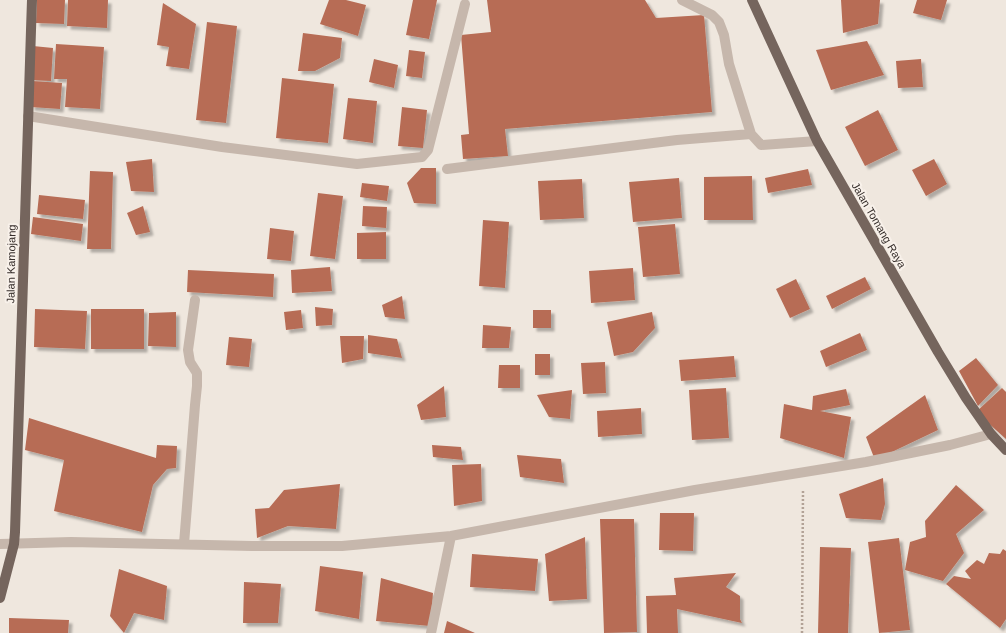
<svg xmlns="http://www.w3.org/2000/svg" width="1006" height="633" font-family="Helvetica,sans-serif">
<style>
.building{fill:#b76c55;filter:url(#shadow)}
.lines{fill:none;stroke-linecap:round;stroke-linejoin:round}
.path{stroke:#b2a296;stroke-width:2.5;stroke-dasharray:2 2;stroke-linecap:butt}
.minor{stroke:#c6b7ac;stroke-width:10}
.major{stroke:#75655d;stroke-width:10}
.labels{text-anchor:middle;stroke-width:4;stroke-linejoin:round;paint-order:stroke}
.street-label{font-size:11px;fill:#352d2a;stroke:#f8f1ea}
</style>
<defs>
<filter id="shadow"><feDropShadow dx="3.5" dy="3.5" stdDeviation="1" flood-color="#0004"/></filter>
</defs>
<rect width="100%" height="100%" fill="#efe7de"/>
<path class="building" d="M 37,0 L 65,0 L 64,24 L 36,23 Z
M 68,0 L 108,0 L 107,28 L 67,26 Z
M 329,0 L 346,0 L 366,5 L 358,36 L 320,24 Z
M 413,0 L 437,0 L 429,39 L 406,35 Z
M 487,0 L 645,0 L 656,18 L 704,15 L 712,112 L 505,129 L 508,156 L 463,159 L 461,135 L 469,134 L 461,35 L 491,32 Z
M 841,0 L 880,0 L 878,24 L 843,33 Z
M 917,0 L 947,0 L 941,20 L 913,13 Z
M 163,3 L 196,24 L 189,69 L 166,66 L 169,47 L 157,45 Z
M 207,22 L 237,26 L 226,123 L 196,120 Z
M 303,33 L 342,38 L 340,58 L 315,71 L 298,71 Z
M 867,41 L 884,75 L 831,90 L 816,50 Z
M 56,44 L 104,47 L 100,109 L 65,107 L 67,79 L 54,79 Z
M 33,46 L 53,48 L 51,81 L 31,80 Z
M 409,50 L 425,52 L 422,78 L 406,76 Z
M 374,59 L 398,65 L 394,88 L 369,82 Z
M 921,59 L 923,87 L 898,88 L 896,61 Z
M 282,78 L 334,84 L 328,143 L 276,138 Z
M 32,81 L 62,83 L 60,109 L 31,107 Z
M 348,98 L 377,101 L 373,143 L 343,139 Z
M 402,107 L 427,110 L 423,148 L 398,146 Z
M 878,110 L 898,150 L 865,166 L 845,127 Z
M 152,159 L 154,192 L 131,191 L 126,162 Z
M 934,159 L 947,184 L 926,196 L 912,170 Z
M 421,168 L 436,168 L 436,204 L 414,203 L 407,183 Z
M 808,169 L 812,185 L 768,193 L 765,178 Z
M 90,171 L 113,172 L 111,249 L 87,249 Z
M 752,176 L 753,220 L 704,220 L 704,177 Z
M 679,178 L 682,218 L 633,222 L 629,182 Z
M 582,179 L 584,218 L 540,220 L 538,181 Z
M 362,183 L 389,186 L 387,201 L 360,197 Z
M 318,193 L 343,196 L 335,259 L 310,256 Z
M 39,195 L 85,200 L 83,219 L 37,214 Z
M 143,206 L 150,232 L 136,235 L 127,213 Z
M 363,206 L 387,207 L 386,228 L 362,226 Z
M 33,217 L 83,224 L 81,241 L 31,234 Z
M 483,220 L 509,222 L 505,288 L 479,286 Z
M 675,224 L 680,274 L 643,277 L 638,227 Z
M 270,228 L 294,231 L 291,261 L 267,259 Z
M 386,232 L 386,259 L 357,259 L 357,233 Z
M 330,267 L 332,291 L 292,293 L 291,270 Z
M 633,268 L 635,300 L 591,303 L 589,271 Z
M 188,270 L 274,274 L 273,297 L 187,292 Z
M 865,277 L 871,289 L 832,309 L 826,296 Z
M 796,279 L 810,309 L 790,318 L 776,289 Z
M 402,296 L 405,319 L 385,317 L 382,305 Z
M 315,307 L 333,309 L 332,325 L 316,326 Z
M 35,309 L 87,311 L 85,349 L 34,347 Z
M 91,309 L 144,309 L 144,349 L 91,349 Z
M 301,310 L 303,328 L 286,330 L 284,312 Z
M 533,310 L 551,310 L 551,328 L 533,328 Z
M 176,312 L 176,347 L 148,346 L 149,313 Z
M 652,312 L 655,328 L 633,352 L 614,356 L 607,322 Z
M 483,325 L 511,327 L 509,348 L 482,348 Z
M 860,333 L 867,350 L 826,367 L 820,351 Z
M 368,335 L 397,339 L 402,358 L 368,353 Z
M 340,336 L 364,336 L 363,359 L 342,363 Z
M 229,337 L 252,339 L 249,367 L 226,365 Z
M 535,354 L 550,354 L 550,375 L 535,375 Z
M 734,356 L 736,377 L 681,381 L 679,360 Z
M 976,358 L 998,385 L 978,406 L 959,371 Z
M 605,362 L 606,393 L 583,394 L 581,363 Z
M 499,365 L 520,365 L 520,388 L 498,388 Z
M 444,386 L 446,417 L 421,420 L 417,405 Z
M 726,388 L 729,438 L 692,440 L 689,390 Z
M 1002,388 L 1006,392 L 1006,439 L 976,412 Z
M 846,389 L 850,405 L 820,411 L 851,417 L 844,458 L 780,438 L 784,404 L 812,410 L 813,396 Z
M 572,390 L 570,419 L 549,417 L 537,395 Z
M 925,395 L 938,430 L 875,460 L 866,437 Z
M 641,408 L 642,434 L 598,437 L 597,411 Z
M 29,418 L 156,458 L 157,445 L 177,446 L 176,468 L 167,469 L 153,485 L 142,532 L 54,511 L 64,460 L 25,450 Z
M 432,445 L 461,447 L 463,460 L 433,457 Z
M 517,455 L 561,459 L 564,483 L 520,477 Z
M 481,464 L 482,501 L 454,506 L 452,465 Z
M 883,478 L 885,504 L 881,520 L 846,518 L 839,494 Z
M 340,484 L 336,529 L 288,526 L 257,538 L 255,509 L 269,508 L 284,490 Z
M 956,485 L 984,510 L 956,534 L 964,553 L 943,581 L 905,570 L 910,542 L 926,537 L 925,521 Z
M 660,513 L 694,513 L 693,551 L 659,550 Z
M 600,519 L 634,519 L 637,632 L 604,633 Z
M 585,537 L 587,599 L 549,601 L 545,554 Z
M 899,538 L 910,630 L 879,633 L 868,542 Z
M 820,547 L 851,548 L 848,633 L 818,633 Z
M 1003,549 L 1006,551 L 1006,619 L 1000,628 L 946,584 L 954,576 L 971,579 L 965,571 L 977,560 L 984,564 L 989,553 L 1000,554 Z
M 472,554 L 538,559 L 535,591 L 470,587 Z
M 320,566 L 363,572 L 359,619 L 315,611 Z
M 119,569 L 167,586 L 164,620 L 134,613 L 124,633 L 110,616 Z
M 736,573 L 726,587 L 740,596 L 740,619 L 742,623 L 677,609 L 678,633 L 647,633 L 646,596 L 676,595 L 674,578 Z
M 381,578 L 433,593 L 430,626 L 376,621 Z
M 244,582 L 281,584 L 278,623 L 243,623 Z
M 9,618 L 69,620 L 68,633 L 9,633 Z
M 447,621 L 475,633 L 444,633 Z"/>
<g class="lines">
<path class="path" d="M 802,633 L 803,490"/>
<path class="minor" d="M 682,0 L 712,15 L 719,22 L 724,35 L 729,64 L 751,134
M 28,116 L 222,147 L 357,164 L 422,157 L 428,150 L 465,4
M 447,169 L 677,140 L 751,134 L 761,145 L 817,141
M 0,544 L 71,542 L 252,546 L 342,546 L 451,536 L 695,490 L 866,462 L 950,445 L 991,434
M 184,544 L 195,405 L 197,386 L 197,373 L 190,362 L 188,350 L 195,300
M 431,633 L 451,536"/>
<path class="major" d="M 752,0 L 817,141 L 938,352 L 966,398 L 991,434 L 1006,450
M 0,598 L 14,544 L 15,532 C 22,354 26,177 32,0"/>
</g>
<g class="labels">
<g class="street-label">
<text transform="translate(879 225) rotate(60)" y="4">Jalan Tomang Raya</text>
<text transform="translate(11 264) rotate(-89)" y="4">Jalan Kamojang</text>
</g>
</g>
</svg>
